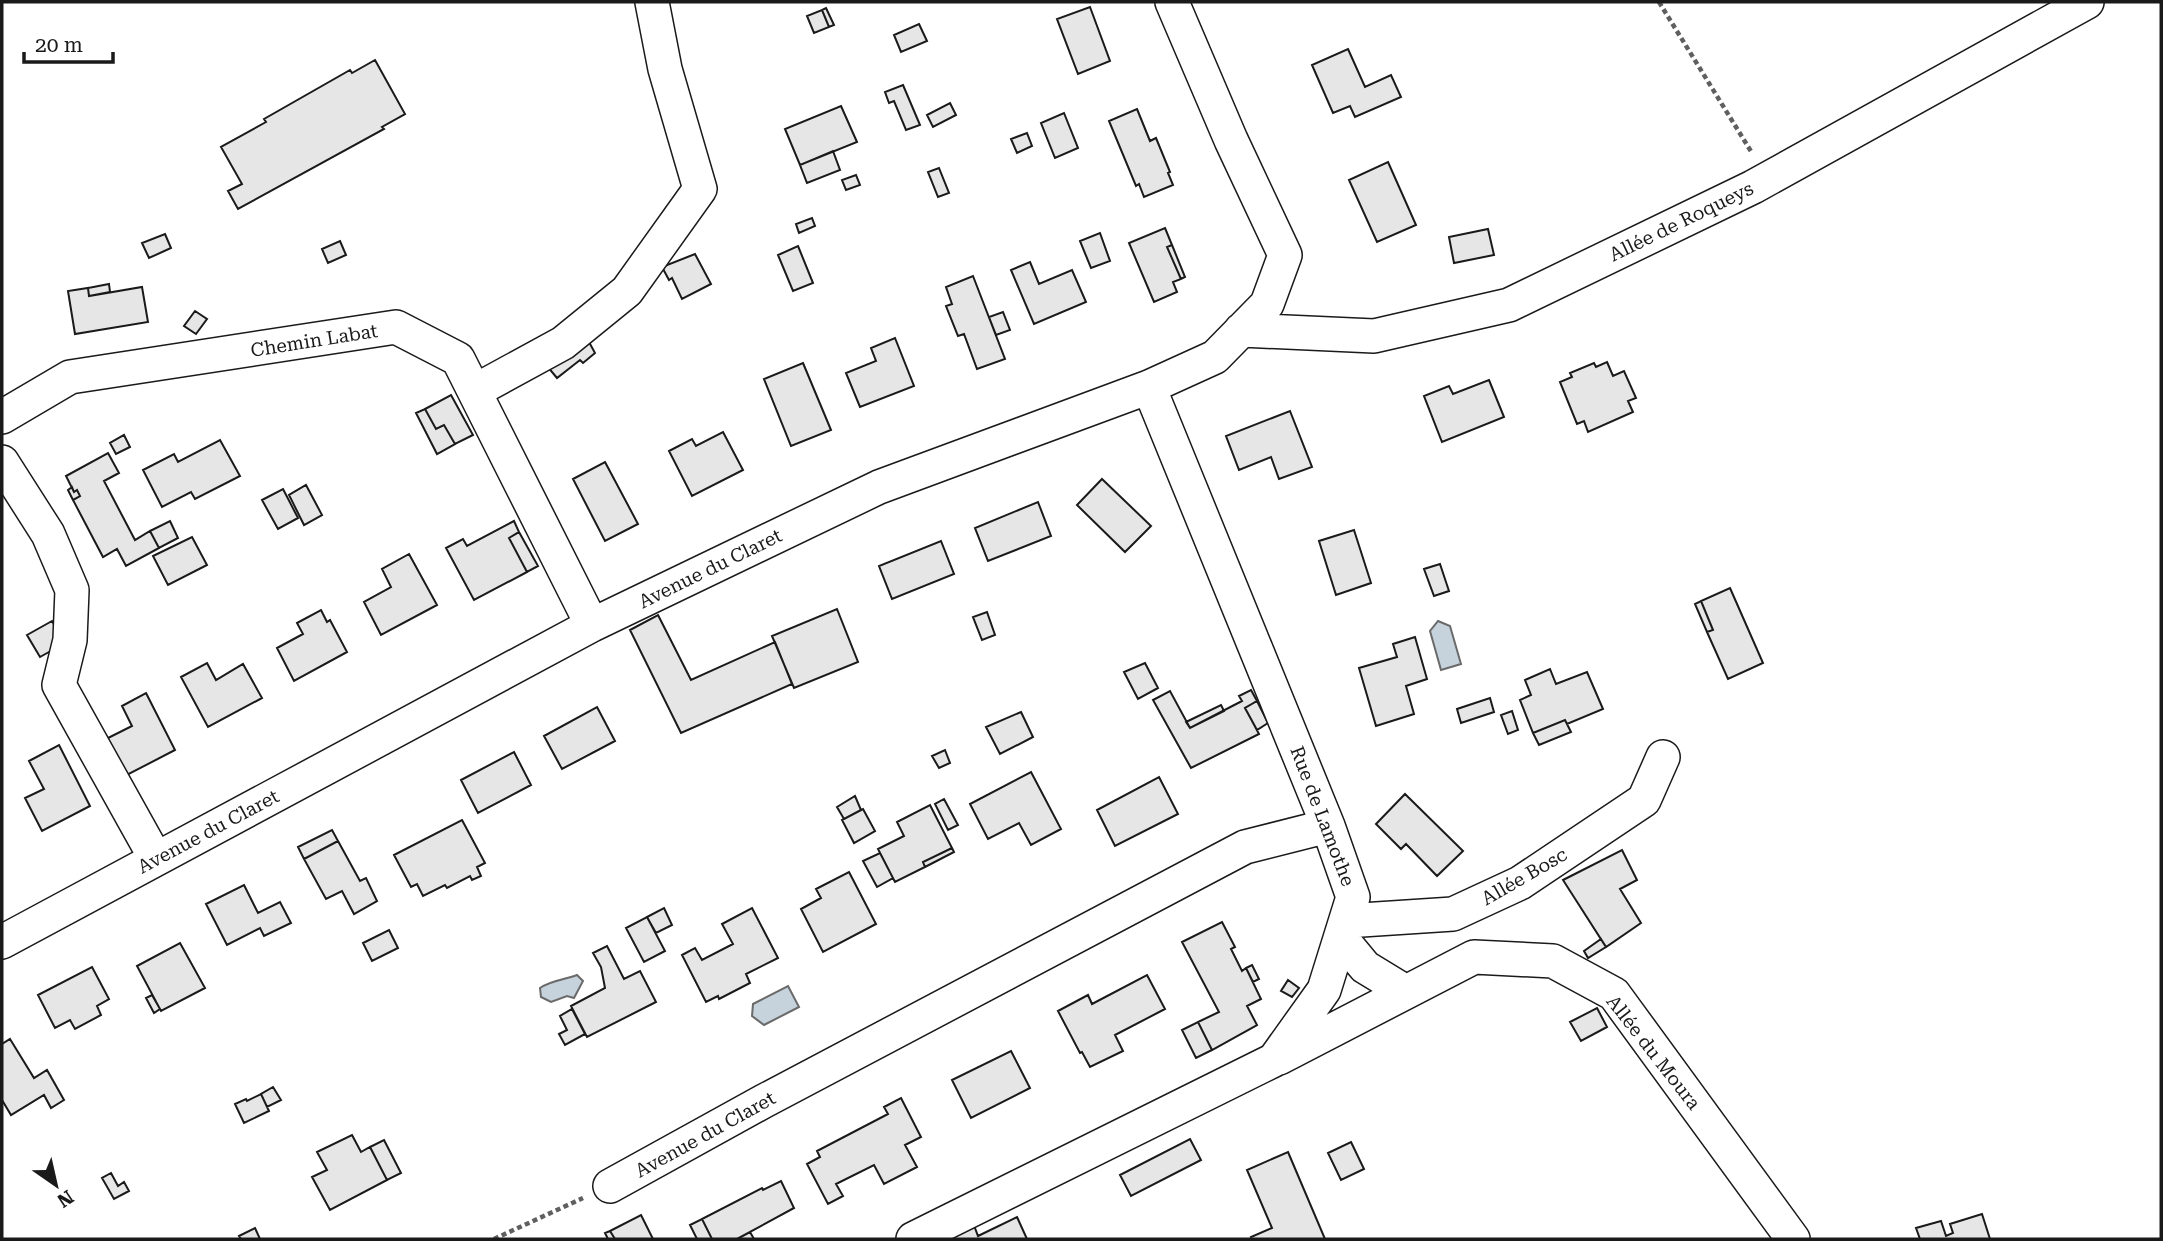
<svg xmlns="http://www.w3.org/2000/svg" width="2163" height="1241" font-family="'Roboto Serif',serif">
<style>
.water{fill:#c6d2dc;stroke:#6a6a6a;stroke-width:2}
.building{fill:#e6e6e6;stroke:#1a1a1a;stroke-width:2}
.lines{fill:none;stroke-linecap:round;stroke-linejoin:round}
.minor-casing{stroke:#1a1a1a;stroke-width:36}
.path{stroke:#5f5f5f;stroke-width:4.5;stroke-dasharray:5 3.5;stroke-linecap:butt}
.minor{stroke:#fff;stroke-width:33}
.labels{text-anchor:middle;stroke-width:5;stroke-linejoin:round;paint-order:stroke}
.street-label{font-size:19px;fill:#1a1a1a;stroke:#fff}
</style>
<rect width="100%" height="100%" fill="#fff"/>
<path class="water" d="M 1438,621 L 1450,626 L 1461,664 L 1441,670 L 1430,631 Z
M 577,975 L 583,981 L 574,998 L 567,996 L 551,1002 L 541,997 L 540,988 C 551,980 564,980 577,975 Z
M 788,986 L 799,1007 L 764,1025 L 752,1016 L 753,1004 Z"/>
<path class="building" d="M 1090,7 L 1110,61 L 1078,74 L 1057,19 Z
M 826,8 L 834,25 L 829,27 L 822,10 Z
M 822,10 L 829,27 L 814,33 L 807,16 Z
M 919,24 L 927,41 L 901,52 L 894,35 Z
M 1348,49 L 1365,87 L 1391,75 L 1401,97 L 1355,117 L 1350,106 L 1333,113 L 1312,65 Z
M 375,60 L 405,114 L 382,127 L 384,129 L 238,209 L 228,191 L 242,184 L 221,147 L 266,122 L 264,119 L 350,70 L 352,73 Z
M 903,85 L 920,125 L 906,130 L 894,101 L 889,103 L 885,92 Z
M 950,103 L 956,115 L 933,127 L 927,115 Z
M 841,106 L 857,142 L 800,165 L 785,129 Z
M 1137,109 L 1150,141 L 1156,138 L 1170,172 L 1168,173 L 1173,185 L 1144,197 L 1139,184 L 1136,186 L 1109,121 Z
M 1064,113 L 1078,148 L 1055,158 L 1041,123 Z
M 1027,133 L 1032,146 L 1017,153 L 1011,139 Z
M 833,151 L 840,170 L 807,183 L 800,165 Z
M 1388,162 L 1416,225 L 1377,242 L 1349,180 Z
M 939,168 L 949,193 L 938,197 L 928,172 Z
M 856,175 L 860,185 L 846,190 L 842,180 Z
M 812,218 L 815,226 L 799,233 L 796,224 Z
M 1165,228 L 1172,245 L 1167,247 L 1181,279 L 1173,282 L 1177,292 L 1154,302 L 1129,243 Z
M 1488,229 L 1494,255 L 1454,263 L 1449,237 Z
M 1100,233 L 1110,261 L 1091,268 L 1080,241 Z
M 165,234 L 171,248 L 149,258 L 142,243 Z
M 340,241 L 346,255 L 328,263 L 322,249 Z
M 1172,245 L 1185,277 L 1181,279 L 1167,247 Z
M 798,246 L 813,283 L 793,291 L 778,255 Z
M 695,254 L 711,284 L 682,299 L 672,278 L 669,280 L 662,267 Z
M 1030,262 L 1039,284 L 1072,270 L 1086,302 L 1034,324 L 1011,270 Z
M 973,276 L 1005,359 L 977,369 L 964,334 L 958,336 L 946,306 L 952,304 L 946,287 Z
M 109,284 L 110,292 L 89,296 L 88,288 Z
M 142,287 L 148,322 L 75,334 L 68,291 L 88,288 L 89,296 Z
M 195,311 L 207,319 L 196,334 L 184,326 Z
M 1003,312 L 1010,330 L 996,335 L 989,317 Z
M 583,331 L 595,353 L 583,363 L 580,360 L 557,378 L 547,366 Z
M 895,338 L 914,386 L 860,407 L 846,373 L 876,361 L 871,348 Z
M 1607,362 L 1613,376 L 1624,371 L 1636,398 L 1628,401 L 1633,412 L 1588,432 L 1584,421 L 1577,424 L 1560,382 L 1572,377 L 1570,373 L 1594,363 L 1596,367 Z
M 803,363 L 831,430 L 791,446 L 764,379 Z
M 1489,380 L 1504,417 L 1442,442 L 1424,396 L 1449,386 L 1453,394 Z
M 451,395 L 473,435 L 455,444 L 444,425 L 436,429 L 425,409 Z
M 425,409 L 436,429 L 444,425 L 455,444 L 437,454 L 416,413 Z
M 1290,411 L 1312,467 L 1279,479 L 1271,457 L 1239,470 L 1226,436 Z
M 723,432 L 743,470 L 692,496 L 669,451 L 692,439 L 696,446 Z
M 124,435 L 130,447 L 116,454 L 110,443 Z
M 220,440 L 240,476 L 195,499 L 191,492 L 162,507 L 143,470 L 174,454 L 178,462 Z
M 108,453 L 119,473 L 104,481 L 135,540 L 150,531 L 159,548 L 126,566 L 117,549 L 103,557 L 73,500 L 80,496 L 77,490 L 74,492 L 66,476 Z
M 605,462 L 638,524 L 605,541 L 573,479 Z
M 1102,479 L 1151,526 L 1125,552 L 1077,505 Z
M 306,485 L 322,515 L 304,525 L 289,495 Z
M 72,487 L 74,492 L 77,490 L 80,496 L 73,500 L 68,490 Z
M 283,489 L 298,518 L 278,529 L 262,500 Z
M 1038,502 L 1051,536 L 988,561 L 975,528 Z
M 170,521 L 178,538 L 159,548 L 150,531 Z
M 514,521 L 519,532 L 509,538 L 527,572 L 474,600 L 446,548 L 463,539 L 467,546 Z
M 1354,530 L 1371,583 L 1336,595 L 1319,541 Z
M 519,532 L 538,566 L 527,572 L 509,538 Z
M 192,537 L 207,565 L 168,585 L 153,556 Z
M 941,541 L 954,574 L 892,599 L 879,566 Z
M 409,554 L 437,605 L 381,635 L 364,602 L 391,587 L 382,569 Z
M 1440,564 L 1449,591 L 1434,596 L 1424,569 Z
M 1730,588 L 1763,663 L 1728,679 L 1707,632 L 1713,630 L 1701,601 Z
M 1701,601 L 1713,630 L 1707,632 L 1695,604 Z
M 837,609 L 858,662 L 794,688 L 772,636 Z
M 321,610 L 327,622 L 330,620 L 347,652 L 294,681 L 277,648 L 303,634 L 297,623 Z
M 987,612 L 995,635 L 982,640 L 973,617 Z
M 658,615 L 691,680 L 775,642 L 792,684 L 681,733 L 630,630 Z
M 52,621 L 65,643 L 40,657 L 27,635 Z
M 1415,637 L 1427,679 L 1406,686 L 1414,714 L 1376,726 L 1359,668 L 1397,657 L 1393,644 Z
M 207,663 L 216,680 L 243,664 L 262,698 L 208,727 L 181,677 Z
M 1145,663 L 1158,688 L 1138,699 L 1124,672 Z
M 1550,669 L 1556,684 L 1587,672 L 1603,709 L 1567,724 L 1565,720 L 1533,733 L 1520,700 L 1531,695 L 1525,680 Z
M 1251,690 L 1257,701 L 1245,708 L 1259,734 L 1191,768 L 1153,700 L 1170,691 L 1190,728 L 1242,701 L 1239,696 Z
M 146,693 L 175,750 L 121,778 L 102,741 L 132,726 L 122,706 Z
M 1490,698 L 1494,712 L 1461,723 L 1457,709 Z
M 1257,701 L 1268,723 L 1257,730 L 1245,708 Z
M 1221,705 L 1224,711 L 1190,728 L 1186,722 Z
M 597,707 L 615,741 L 562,769 L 544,736 Z
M 1512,711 L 1518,730 L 1508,734 L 1501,715 Z
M 1021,712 L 1033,737 L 1000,754 L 986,727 Z
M 1565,720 L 1571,732 L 1539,745 L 1533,733 Z
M 59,745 L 90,806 L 42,831 L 25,798 L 44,789 L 29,761 Z
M 945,750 L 950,763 L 939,768 L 932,756 Z
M 514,752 L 531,785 L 478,813 L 461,780 Z
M 1031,772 L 1061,829 L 1031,845 L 1019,823 L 988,839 L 970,804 Z
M 1159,777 L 1178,814 L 1115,846 L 1097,810 Z
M 1405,794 L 1463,851 L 1437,876 L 1406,844 L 1401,849 L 1376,824 Z
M 855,796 L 861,810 L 844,819 L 837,807 Z
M 944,799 L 958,825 L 948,830 L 935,804 Z
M 930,805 L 952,848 L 923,862 L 925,867 L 895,882 L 878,849 L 904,836 L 897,822 Z
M 863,809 L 875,831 L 854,843 L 842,820 Z
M 462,820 L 485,863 L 477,867 L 481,876 L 472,880 L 470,876 L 447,888 L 445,885 L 423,896 L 417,884 L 411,887 L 394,855 Z
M 332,830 L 338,841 L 304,859 L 298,847 Z
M 338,841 L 360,881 L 366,878 L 377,901 L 354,914 L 342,891 L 326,899 L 304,859 Z
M 952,848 L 954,852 L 925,867 L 923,862 Z
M 1622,850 L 1637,880 L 1620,889 L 1641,923 L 1606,947 L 1563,880 Z
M 880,853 L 893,878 L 877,887 L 863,861 Z
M 849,872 L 876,924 L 823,952 L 801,909 L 821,898 L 816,889 Z
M 244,885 L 258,913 L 280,902 L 291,923 L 264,936 L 260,928 L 227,945 L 206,904 Z
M 664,908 L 672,925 L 656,933 L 647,917 Z
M 752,908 L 778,958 L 746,974 L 750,983 L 719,999 L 718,996 L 706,1002 L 682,955 L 695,948 L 702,960 L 733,944 L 722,924 Z
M 647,917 L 665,951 L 644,962 L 626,928 Z
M 1222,922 L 1235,947 L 1231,949 L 1242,971 L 1246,968 L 1261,999 L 1247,1006 L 1257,1025 L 1212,1050 L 1198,1022 L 1219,1012 L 1182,942 Z
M 389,930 L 398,948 L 372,961 L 363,943 Z
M 1601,939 L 1606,947 L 1588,958 L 1584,951 Z
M 180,943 L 205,988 L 161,1011 L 137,966 Z
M 607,946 L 624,979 L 640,971 L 656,1002 L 587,1037 L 571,1006 L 605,988 L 601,967 L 593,953 Z
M 1252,965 L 1259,979 L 1253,982 L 1246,968 Z
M 92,967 L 109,999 L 97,1006 L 101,1015 L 75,1029 L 70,1020 L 55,1028 L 38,995 Z
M 1147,975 L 1165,1009 L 1115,1035 L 1123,1051 L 1090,1067 L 1082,1052 L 1080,1053 L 1058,1011 L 1088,995 L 1092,1004 Z
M 1288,980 L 1299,988 L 1292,997 L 1281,991 Z
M 152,995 L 160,1009 L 154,1013 L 146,998 Z
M 1597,1008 L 1607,1027 L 1581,1041 L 1570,1022 Z
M 572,1009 L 585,1034 L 565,1045 L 559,1034 L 567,1030 L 560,1016 Z
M 1198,1022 L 1212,1050 L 1196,1058 L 1182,1030 Z
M 10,1039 L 34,1078 L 47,1070 L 64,1100 L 51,1108 L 44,1095 L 11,1115 L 2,1100 L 2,1044 Z
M 1011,1051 L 1030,1088 L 971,1118 L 952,1080 Z
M 273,1087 L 281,1100 L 267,1107 L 261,1094 Z
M 261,1094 L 269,1111 L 244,1123 L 235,1104 L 246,1099 L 247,1101 Z
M 901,1098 L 921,1137 L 905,1145 L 917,1167 L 884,1184 L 874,1165 L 836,1184 L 843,1196 L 828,1204 L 807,1164 L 820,1157 L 817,1151 L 888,1114 L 884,1107 Z
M 352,1135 L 361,1152 L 370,1147 L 387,1180 L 330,1210 L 312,1177 L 327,1170 L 317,1152 Z
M 1190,1139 L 1201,1160 L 1131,1196 L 1120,1175 Z
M 384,1140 L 401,1173 L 387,1180 L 370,1147 Z
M 1351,1142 L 1364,1169 L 1341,1180 L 1328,1153 Z
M 1288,1152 L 1325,1239 L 1252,1239 L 1251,1237 L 1272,1228 L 1247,1170 Z
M 111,1173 L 118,1186 L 124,1182 L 129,1191 L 114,1199 L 102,1178 Z
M 781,1181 L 794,1208 L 737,1239 L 712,1239 L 702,1219 L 762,1188 L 763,1190 Z
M 1982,1214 L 1990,1239 L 1920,1239 L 1916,1228 L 1941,1221 L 1946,1236 L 1953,1233 L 1950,1224 Z
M 641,1215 L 653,1239 L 615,1239 L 610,1231 Z
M 1017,1217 L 1027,1239 L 950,1239 L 947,1230 L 972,1220 L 978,1236 Z
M 702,1219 L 712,1239 L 697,1239 L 690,1225 Z
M 255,1228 L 260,1239 L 241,1239 L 239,1236 Z
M 610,1231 L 615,1239 L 608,1239 L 605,1233 Z
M 750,1232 L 754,1239 L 737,1239 Z"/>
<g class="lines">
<defs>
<path id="minor" d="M 1241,330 L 1374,336 L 1509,305 L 1753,187 L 2087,2
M 475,391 L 563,343 L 627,291 L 700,189 L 665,69 L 652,2
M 2,417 L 70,377 L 396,327 L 458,359 L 592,625
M 2,462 L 48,534 L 72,590 L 70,640 L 59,685 L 156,859
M 1346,921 L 1453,914 L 1520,883 L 1644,800 L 1663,757
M 1341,938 L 1365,967 L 1406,992
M 2,942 L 592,625 L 879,487 L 1149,387 L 1215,357 L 1267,304 L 1285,255 L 1231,140 L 1172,2
M 1279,1058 L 1474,957 L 1553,961 L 1614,994 L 1793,1239
M 610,1186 L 764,1101 L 1245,847 L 1328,826
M 913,1239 L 1274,1060 L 1324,990 L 1353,897 L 1328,826 L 1149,387"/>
</defs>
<use href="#minor" class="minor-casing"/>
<path class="path" d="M 1659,2 L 1752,153
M 494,1239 L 583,1198"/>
<use href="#minor" class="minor"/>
</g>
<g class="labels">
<g class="street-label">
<text transform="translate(1681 221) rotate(-26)" y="7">Allée de Roqueys</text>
<text transform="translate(314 340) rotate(-9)" y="7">Chemin Labat</text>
<text transform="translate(710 568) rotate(-26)" y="7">Avenue du Claret</text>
<text transform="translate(1323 816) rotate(69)" y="7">Rue de Lamothe</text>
<text transform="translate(208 831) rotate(-28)" y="7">Avenue du Claret</text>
<text transform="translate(1524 876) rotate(-30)" y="7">Allée Bosc</text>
<text transform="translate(1654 1052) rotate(52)" y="7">Allée du Moura</text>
<text transform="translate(705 1134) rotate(-29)" y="7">Avenue du Claret</text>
</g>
</g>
<rect width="2163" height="1241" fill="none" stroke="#1a1a1a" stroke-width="7"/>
<g transform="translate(56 1185) rotate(146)" stroke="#ffffff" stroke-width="5" paint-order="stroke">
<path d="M0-5L12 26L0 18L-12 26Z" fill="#1a1a1a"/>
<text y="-10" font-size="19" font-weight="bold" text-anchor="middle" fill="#1a1a1a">N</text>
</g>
<path d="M24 52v10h89v-10" fill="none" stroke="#1a1a1a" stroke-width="3.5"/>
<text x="35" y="52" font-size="21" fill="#1a1a1a" stroke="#ffffff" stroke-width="5" paint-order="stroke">20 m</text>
</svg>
